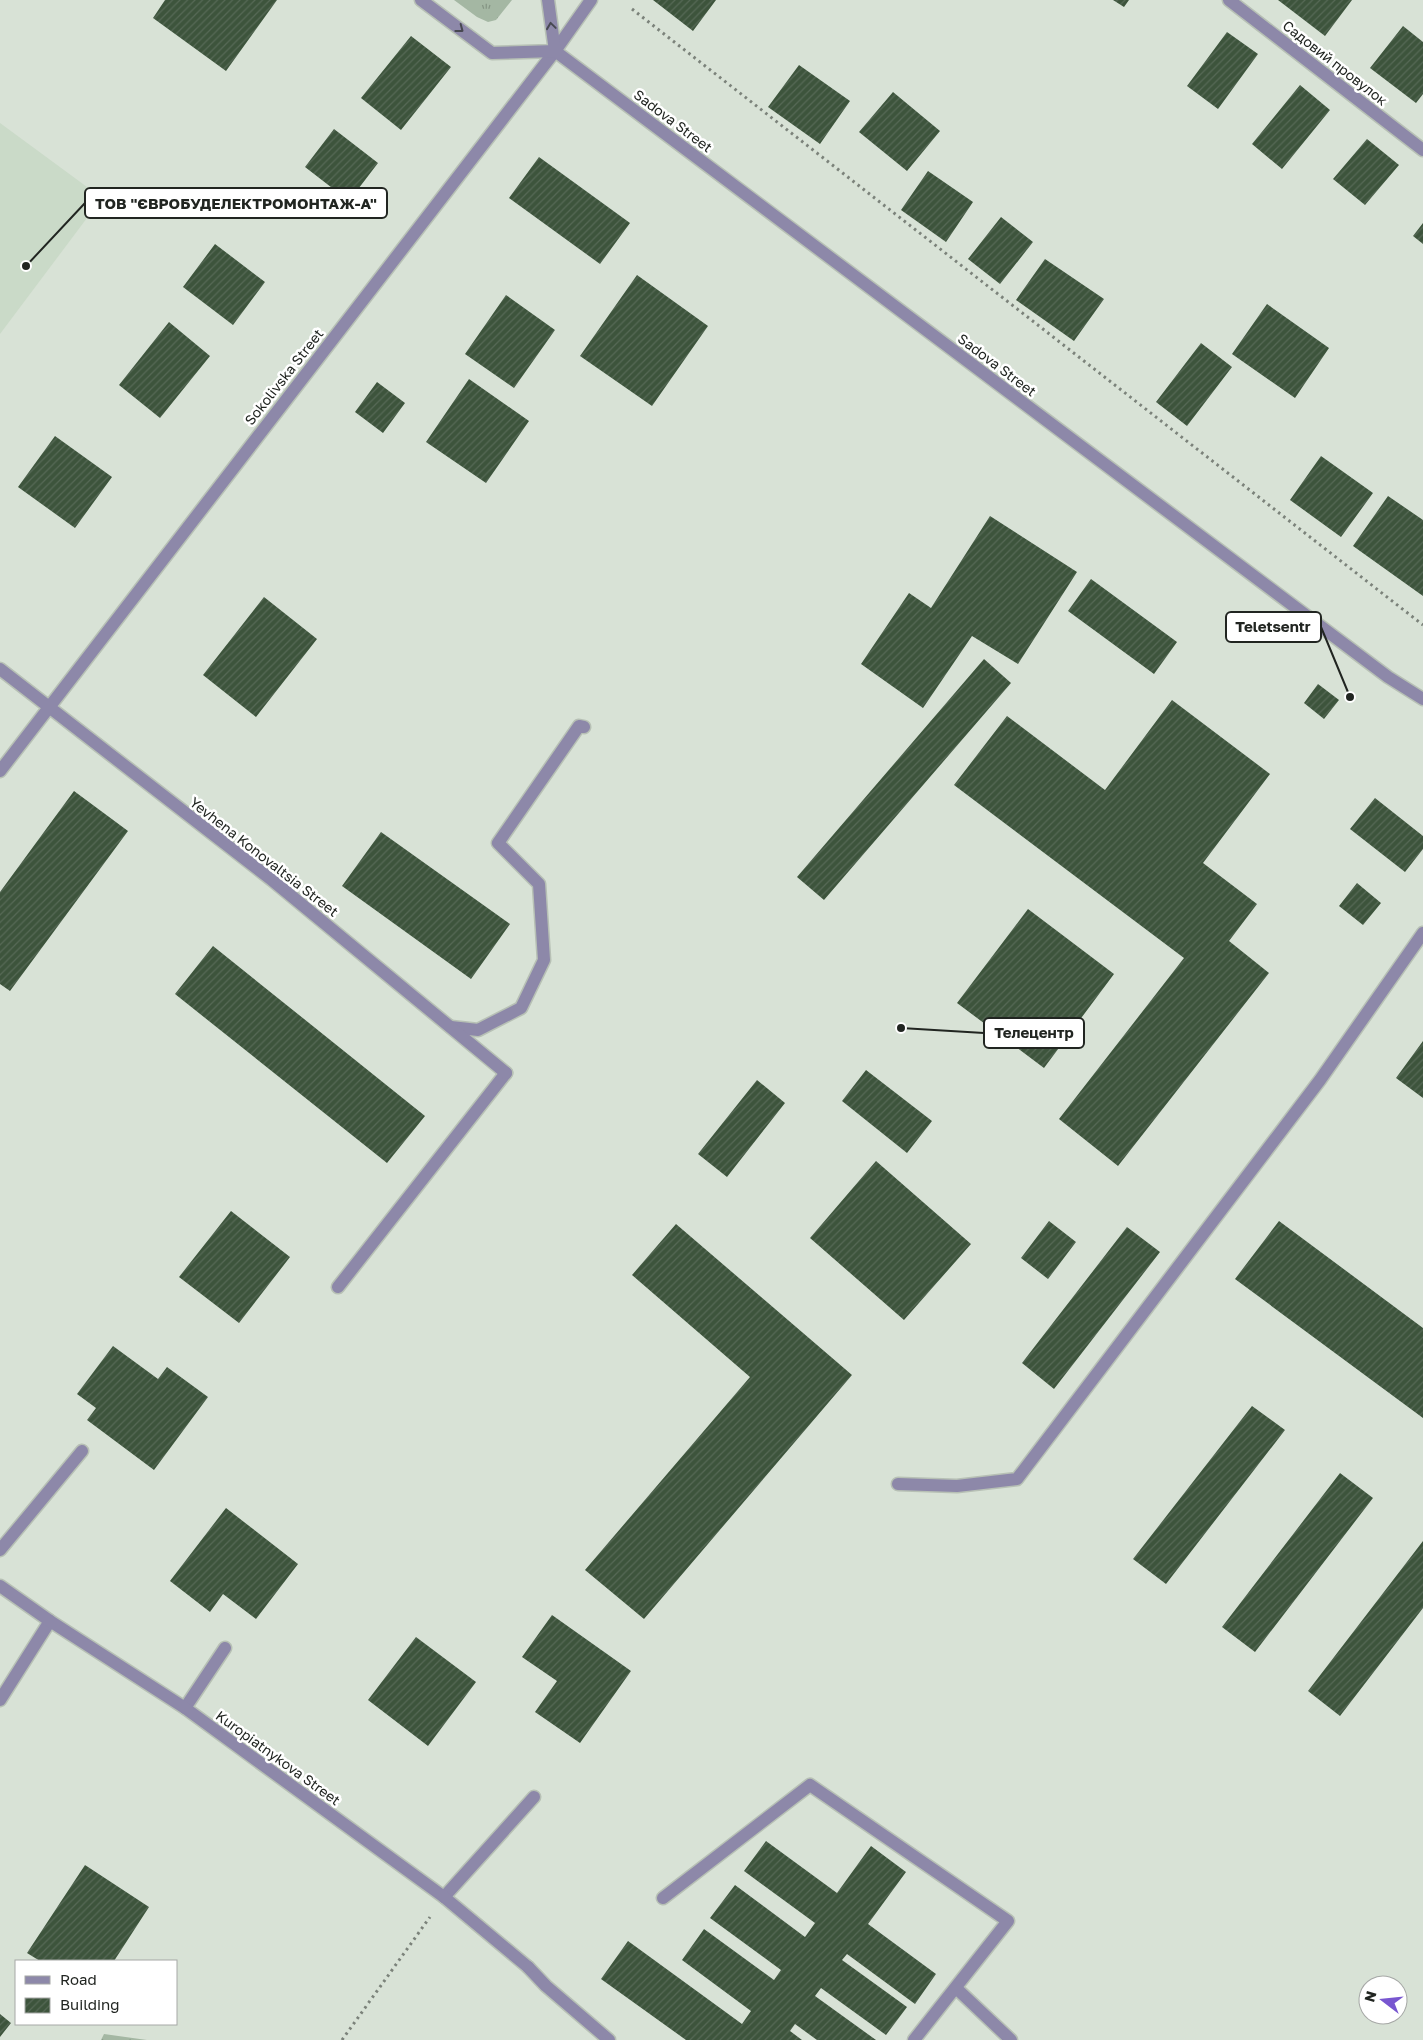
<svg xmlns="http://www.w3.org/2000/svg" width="1423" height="2040" font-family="'Golos Text',sans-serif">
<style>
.built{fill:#cadac8}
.grass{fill:url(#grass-tufts)}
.forest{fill:url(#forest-firs)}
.building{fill:url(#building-hatch)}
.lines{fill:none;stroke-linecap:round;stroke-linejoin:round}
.service-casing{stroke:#b7c0b5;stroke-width:15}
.minor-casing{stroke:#b7c0b5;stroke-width:15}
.tertiary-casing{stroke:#b7c0b5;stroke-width:15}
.path{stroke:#7b827a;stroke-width:3;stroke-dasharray:2.5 4;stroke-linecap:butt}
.service{stroke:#8d88a9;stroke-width:12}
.minor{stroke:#8d88a9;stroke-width:12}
.tertiary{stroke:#8d88a9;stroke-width:12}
.oneway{stroke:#474851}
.labels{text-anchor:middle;stroke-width:5;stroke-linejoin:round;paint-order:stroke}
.street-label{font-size:14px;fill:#212521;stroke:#fff}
.leader{fill:none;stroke:#212521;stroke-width:2}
.callout-dot{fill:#212521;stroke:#fff;stroke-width:2}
.callout{fill:#fff;stroke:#212521;stroke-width:2}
.callout-label{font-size:15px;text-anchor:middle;font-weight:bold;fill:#212521}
</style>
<defs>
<pattern id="grass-tufts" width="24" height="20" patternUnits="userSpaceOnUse" patternTransform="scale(1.25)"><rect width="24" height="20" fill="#a4b7a3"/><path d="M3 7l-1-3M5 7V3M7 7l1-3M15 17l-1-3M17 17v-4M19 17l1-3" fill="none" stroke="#859584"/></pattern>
<pattern id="forest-firs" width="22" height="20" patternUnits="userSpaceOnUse" patternTransform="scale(1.25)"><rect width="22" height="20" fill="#a4b7a3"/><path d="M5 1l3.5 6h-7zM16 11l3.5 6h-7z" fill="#859584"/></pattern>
<pattern id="building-hatch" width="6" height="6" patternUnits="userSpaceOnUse" patternTransform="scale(1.25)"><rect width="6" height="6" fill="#3d543c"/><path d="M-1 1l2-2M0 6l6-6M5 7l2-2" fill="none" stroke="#566956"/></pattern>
</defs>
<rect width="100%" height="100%" fill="#d8e2d6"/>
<path class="built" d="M 0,123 L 102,198 L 0,334 Z"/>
<path class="grass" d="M 454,0 L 512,0 L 496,20 L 488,22 L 477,17 Z"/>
<path class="forest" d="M 104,2034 L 147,2040 L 101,2040 Z"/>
<path class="building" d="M 165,0 L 277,0 L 226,71 L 153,18 Z
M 653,0 L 716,0 L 693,31 Z
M 1113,0 L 1129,0 L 1124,7 Z
M 1278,0 L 1352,0 L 1325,36 Z
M 1403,26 L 1423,42 L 1423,94 L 1416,103 L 1370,68 Z
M 1227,32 L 1258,54 L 1218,109 L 1187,86 Z
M 411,36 L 451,67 L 401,130 L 361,98 Z
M 799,65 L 850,101 L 820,144 L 768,107 Z
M 1300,85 L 1330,110 L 1282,169 L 1252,144 Z
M 893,92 L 940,131 L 907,171 L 859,132 Z
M 334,129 L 378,163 L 349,201 L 305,167 Z
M 1367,139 L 1399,165 L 1365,205 L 1333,179 Z
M 539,157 L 630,223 L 600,264 L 509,198 Z
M 928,171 L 973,202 L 946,242 L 901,210 Z
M 1001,217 L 1033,242 L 1000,284 L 968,259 Z
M 1423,223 L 1423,244 L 1413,236 Z
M 215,244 L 265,282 L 233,325 L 183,287 Z
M 1045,259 L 1104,299 L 1074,341 L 1016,300 Z
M 637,275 L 708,326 L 652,406 L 580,356 Z
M 506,295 L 555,330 L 514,388 L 465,354 Z
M 1267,304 L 1329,348 L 1295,398 L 1232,354 Z
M 169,322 L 210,356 L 160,418 L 119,385 Z
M 1201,343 L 1232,367 L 1187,426 L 1156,402 Z
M 469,379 L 529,421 L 486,483 L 426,442 Z
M 377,382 L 405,403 L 383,433 L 355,412 Z
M 55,436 L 112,477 L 75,528 L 18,487 Z
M 1321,456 L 1373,493 L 1341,537 L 1290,500 Z
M 1388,496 L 1423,520 L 1423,596 L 1353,546 Z
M 990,516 L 1077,572 L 1018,664 L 972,636 L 923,708 L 861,664 L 909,593 L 931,608 Z
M 1091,579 L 1177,642 L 1154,674 L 1068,611 Z
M 264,597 L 317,639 L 256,717 L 203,675 Z
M 984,659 L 1011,683 L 824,900 L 797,877 Z
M 1318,684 L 1339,700 L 1324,719 L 1304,703 Z
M 1172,700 L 1270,774 L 1203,863 L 1257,904 L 1229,941 L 1269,973 L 1118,1166 L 1059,1119 L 1184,958 L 954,785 L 1007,716 L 1105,790 Z
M 74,791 L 128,831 L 10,991 L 0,984 L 0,892 Z
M 1375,798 L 1423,836 L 1423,849 L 1405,872 L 1350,829 Z
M 381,832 L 510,924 L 471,979 L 342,886 Z
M 1357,883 L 1381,903 L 1363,925 L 1339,906 Z
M 1028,909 L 1114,974 L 1044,1068 L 957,1003 Z
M 213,946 L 425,1116 L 387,1163 L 175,994 Z
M 1423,1041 L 1423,1098 L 1396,1078 Z
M 866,1070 L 932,1121 L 907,1153 L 842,1101 Z
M 757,1080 L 785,1103 L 727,1177 L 698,1154 Z
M 876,1161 L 971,1244 L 904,1320 L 810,1238 Z
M 231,1211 L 290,1257 L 239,1323 L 179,1277 Z
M 1049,1221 L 1076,1242 L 1048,1279 L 1021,1258 Z
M 1279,1221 L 1423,1328 L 1423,1418 L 1235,1279 Z
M 676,1224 L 852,1375 L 644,1619 L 585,1570 L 750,1377 L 632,1275 Z
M 1127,1227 L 1160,1252 L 1054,1389 L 1022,1363 Z
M 113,1346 L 158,1379 L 167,1367 L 208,1397 L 154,1470 L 87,1420 L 96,1408 L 77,1394 Z
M 1252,1406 L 1285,1430 L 1166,1584 L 1133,1559 Z
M 1340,1473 L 1373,1498 L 1255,1652 L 1222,1627 Z
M 226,1508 L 298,1564 L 256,1619 L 223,1594 L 210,1612 L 170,1581 Z
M 1423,1541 L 1423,1608 L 1340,1716 L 1308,1691 Z
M 552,1615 L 631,1671 L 580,1743 L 535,1712 L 557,1681 L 522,1657 Z
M 416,1637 L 476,1682 L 428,1746 L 368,1700 Z
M 766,1841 L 837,1893 L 871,1846 L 906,1872 L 868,1924 L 936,1974 L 915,2004 L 847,1954 L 842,1960 L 907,2007 L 886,2035 L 821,1988 L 815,1996 L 876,2040 L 817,2040 L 795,2024 L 790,2031 L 802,2040 L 686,2040 L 601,1979 L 628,1941 L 742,2024 L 751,2011 L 682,1960 L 704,1929 L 774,1980 L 781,1970 L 710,1918 L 735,1885 L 805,1937 L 815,1923 L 744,1871 Z
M 85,1865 L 149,1907 L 114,1961 L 40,1961 L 27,1953 Z
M 0,2014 L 11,2023 L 0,2037 Z"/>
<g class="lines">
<defs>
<path id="service" d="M 451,1027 L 478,1030 L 521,1008 L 544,960 L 539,884 L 498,843 L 579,726 L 584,727
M 338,1287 L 506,1073
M 898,1484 L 957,1486 L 1017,1479 L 1320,1080 L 1423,933
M 0,1550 L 82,1451
M 0,1700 L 50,1621
M 185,1708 L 225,1648
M 444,1897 L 534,1797
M 663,1898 L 810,1785 L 1008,1921 L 914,2040
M 528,1967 L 546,1986 L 609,2040
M 956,1988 L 1011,2040"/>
<path id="minor" d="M 1229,0 L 1423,150
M 0,669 L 272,880 L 506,1073
M 0,771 L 555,51 L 591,0
M 0,1586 L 50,1621 L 185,1708 L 444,1897 L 528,1967"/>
<path id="tertiary" d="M 421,0 L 492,53 L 555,51 L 1388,677 L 1423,699
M 548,0 L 555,51"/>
</defs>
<use href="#service" class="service-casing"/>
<use href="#minor" class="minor-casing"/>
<use href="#tertiary" class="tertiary-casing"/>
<path class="path" d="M 632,9 L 1423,625
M 342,2040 L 430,1917"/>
<use href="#service" class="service"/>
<use href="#minor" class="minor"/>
<use href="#tertiary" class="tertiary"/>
</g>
<defs><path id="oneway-chevron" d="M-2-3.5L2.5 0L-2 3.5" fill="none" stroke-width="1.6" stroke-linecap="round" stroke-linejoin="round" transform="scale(1.25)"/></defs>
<g class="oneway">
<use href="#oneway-chevron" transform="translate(551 26) rotate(-98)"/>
<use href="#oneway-chevron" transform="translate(460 29) rotate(37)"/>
</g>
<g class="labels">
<g class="street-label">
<text transform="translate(1335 63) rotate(38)" y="5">Садовий провулок</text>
<text transform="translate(673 121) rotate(37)" y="5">Sadova Street</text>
<text transform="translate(997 365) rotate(37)" y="5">Sadova Street</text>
<text transform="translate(284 377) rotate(-52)" y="5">Sokolivska Street</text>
<text transform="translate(264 857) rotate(38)" y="5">Yevhena Konovaltsia Street</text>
<text transform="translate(278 1758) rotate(36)" y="5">Kuropiatnykova Street</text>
</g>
</g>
<path class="leader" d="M26 266L85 203M1350 697L1321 627M901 1028L984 1033"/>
<g class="callout-dot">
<circle cx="26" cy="266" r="5"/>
<circle cx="1350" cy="697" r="5"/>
<circle cx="901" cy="1028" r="5"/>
</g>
<g class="callout">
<rect x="85" y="188" width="302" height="30" rx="5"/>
<rect x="1226" y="612" width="95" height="30" rx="5"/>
<rect x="984" y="1018" width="100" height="30" rx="5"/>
</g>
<g class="callout-label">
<text x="236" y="209">ТОВ "ЄВРОБУДЕЛЕКТРОМОНТАЖ-А"</text>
<text x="1273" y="632">Teletsentr</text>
<text x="1034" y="1038">Телецентр</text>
</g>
<rect x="15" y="1960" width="162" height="65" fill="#ffffff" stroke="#a6a8a6"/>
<rect x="25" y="1976" width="25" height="8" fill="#8d88a9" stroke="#a6a8a6"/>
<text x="60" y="1985" font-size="15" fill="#212521">Road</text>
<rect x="25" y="1998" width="25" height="15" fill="url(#building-hatch)" stroke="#a6a8a6"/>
<text x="60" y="2010" font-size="15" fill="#212521">Building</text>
<g transform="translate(1383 2000) rotate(286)"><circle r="24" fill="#ffffff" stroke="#a6a8a6"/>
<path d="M0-4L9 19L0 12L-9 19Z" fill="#7856d0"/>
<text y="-8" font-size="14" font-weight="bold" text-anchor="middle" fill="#212521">N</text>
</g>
</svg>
